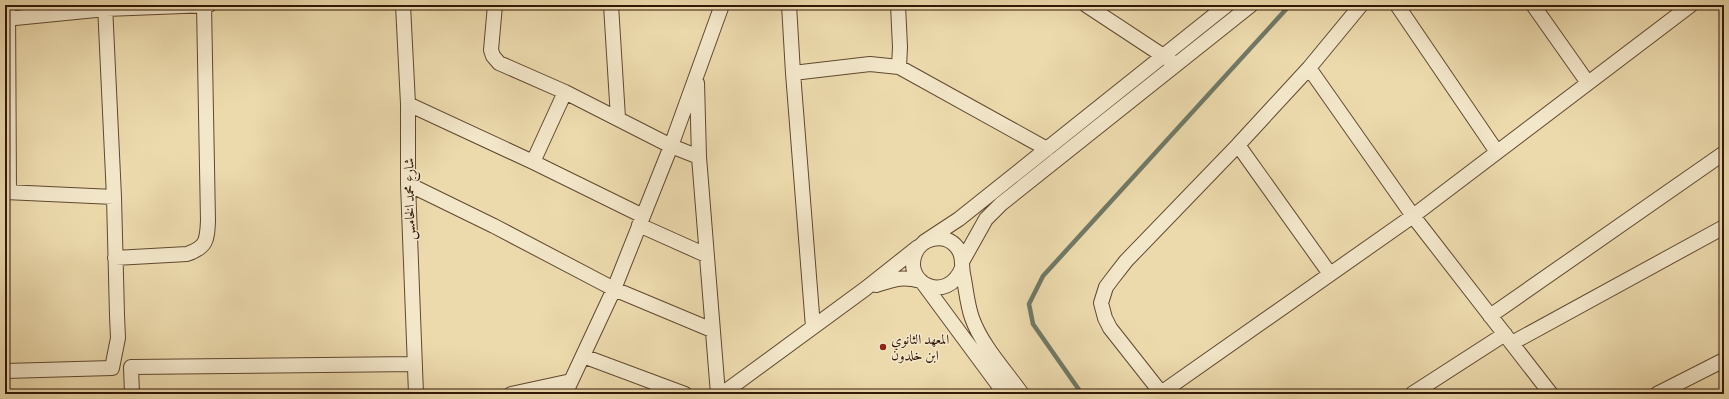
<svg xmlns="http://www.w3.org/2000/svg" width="1729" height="399" font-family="Alegreya,Amiri,serif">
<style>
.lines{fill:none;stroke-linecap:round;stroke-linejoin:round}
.stream{stroke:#707966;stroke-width:4.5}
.minor-casing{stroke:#604830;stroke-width:16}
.minor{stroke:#f3e7ca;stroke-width:14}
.poi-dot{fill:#8f2418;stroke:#f3e7ca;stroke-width:1.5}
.labels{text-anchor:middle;stroke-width:3;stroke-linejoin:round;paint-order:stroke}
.street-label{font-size:14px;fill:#321707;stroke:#f3e7ca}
.poi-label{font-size:14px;fill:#321707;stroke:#f3e7ca;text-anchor:start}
</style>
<rect width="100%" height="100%" fill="#ecdaad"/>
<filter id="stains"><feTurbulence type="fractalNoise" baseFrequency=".005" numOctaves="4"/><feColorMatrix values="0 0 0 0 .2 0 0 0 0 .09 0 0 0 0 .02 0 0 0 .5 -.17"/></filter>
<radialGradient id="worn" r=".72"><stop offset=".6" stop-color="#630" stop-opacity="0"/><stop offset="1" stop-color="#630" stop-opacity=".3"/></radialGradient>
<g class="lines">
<path class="stream" d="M 1082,394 L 1033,324 L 1029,304 L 1043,276 L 1290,5"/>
<defs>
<path id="minor" d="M 8,5 L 9,192
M 403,5 L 408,104 L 408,184 L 416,394
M 495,5 L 491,50 L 493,56 L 499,63 L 565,92 L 671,146 L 699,157
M 611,5 L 618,118
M 789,5 L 793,73 L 813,327
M 898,5 L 900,47 L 899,67
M 1086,5 L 1171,61
M 1397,5 L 1497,152
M 1533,5 L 1588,83
M 5,19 L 106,9 L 209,5
M 1309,68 L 1413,216 L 1551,394
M 793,73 L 870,64 L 899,67 L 1047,149
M 697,83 L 699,157 L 718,394
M 408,104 L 533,162 L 643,216
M 1238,145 L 1330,274
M 533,162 L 565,92
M 408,184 L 494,226 L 614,289 L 712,330
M 5,192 L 114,197
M 639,225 L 706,255
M 924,242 L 959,219 L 1227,5
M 115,258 L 187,254 C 207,247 207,240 208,221 L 204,5
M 963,260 L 986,219 L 1001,204 L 1251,5
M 962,268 C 947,305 903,283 915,254 C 921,238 943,233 955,245 C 964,254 961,263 963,274 C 966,288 967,304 972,318 C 982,346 1005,370 1022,394
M 923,283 L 1005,394
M 876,285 C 895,279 902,276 921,281
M 1490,316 L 1724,153
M 1512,343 L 1724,227
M 583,356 L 685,394
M 5,371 L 112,368 L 118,338 L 117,315 L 114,197 L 105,5
M 1161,393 L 1413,216 L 1691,5
M 132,394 L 131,367 L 415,364
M 511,394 L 571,381
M 565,394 L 614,289 L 671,146 L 722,5
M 722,394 L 865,289 L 918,247
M 1162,394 L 1110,328 L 1105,318 L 1101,303 L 1106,287 L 1112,279 L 1126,261 L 1238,145 L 1309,68 L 1361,5
M 1412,394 L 1505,334
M 1657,394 L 1724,360"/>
</defs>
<use href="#minor" class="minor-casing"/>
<use href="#minor" class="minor"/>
</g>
<circle class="poi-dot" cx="883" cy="347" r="4"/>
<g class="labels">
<g class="street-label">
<text transform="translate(409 199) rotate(-91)" y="5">شارع محمد الخامس</text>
</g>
<g class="poi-label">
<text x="891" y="344">المعهد الثانوي<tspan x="891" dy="16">ابن خلدون</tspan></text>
</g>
</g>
<rect width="1729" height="399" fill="none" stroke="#ecdaad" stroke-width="20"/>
<rect x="6" y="6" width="1717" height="387" fill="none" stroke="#321707" stroke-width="2"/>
<rect x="10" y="10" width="1709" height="379" fill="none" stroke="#321707"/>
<rect width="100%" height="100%" filter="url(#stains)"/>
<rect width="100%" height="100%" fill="url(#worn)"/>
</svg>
